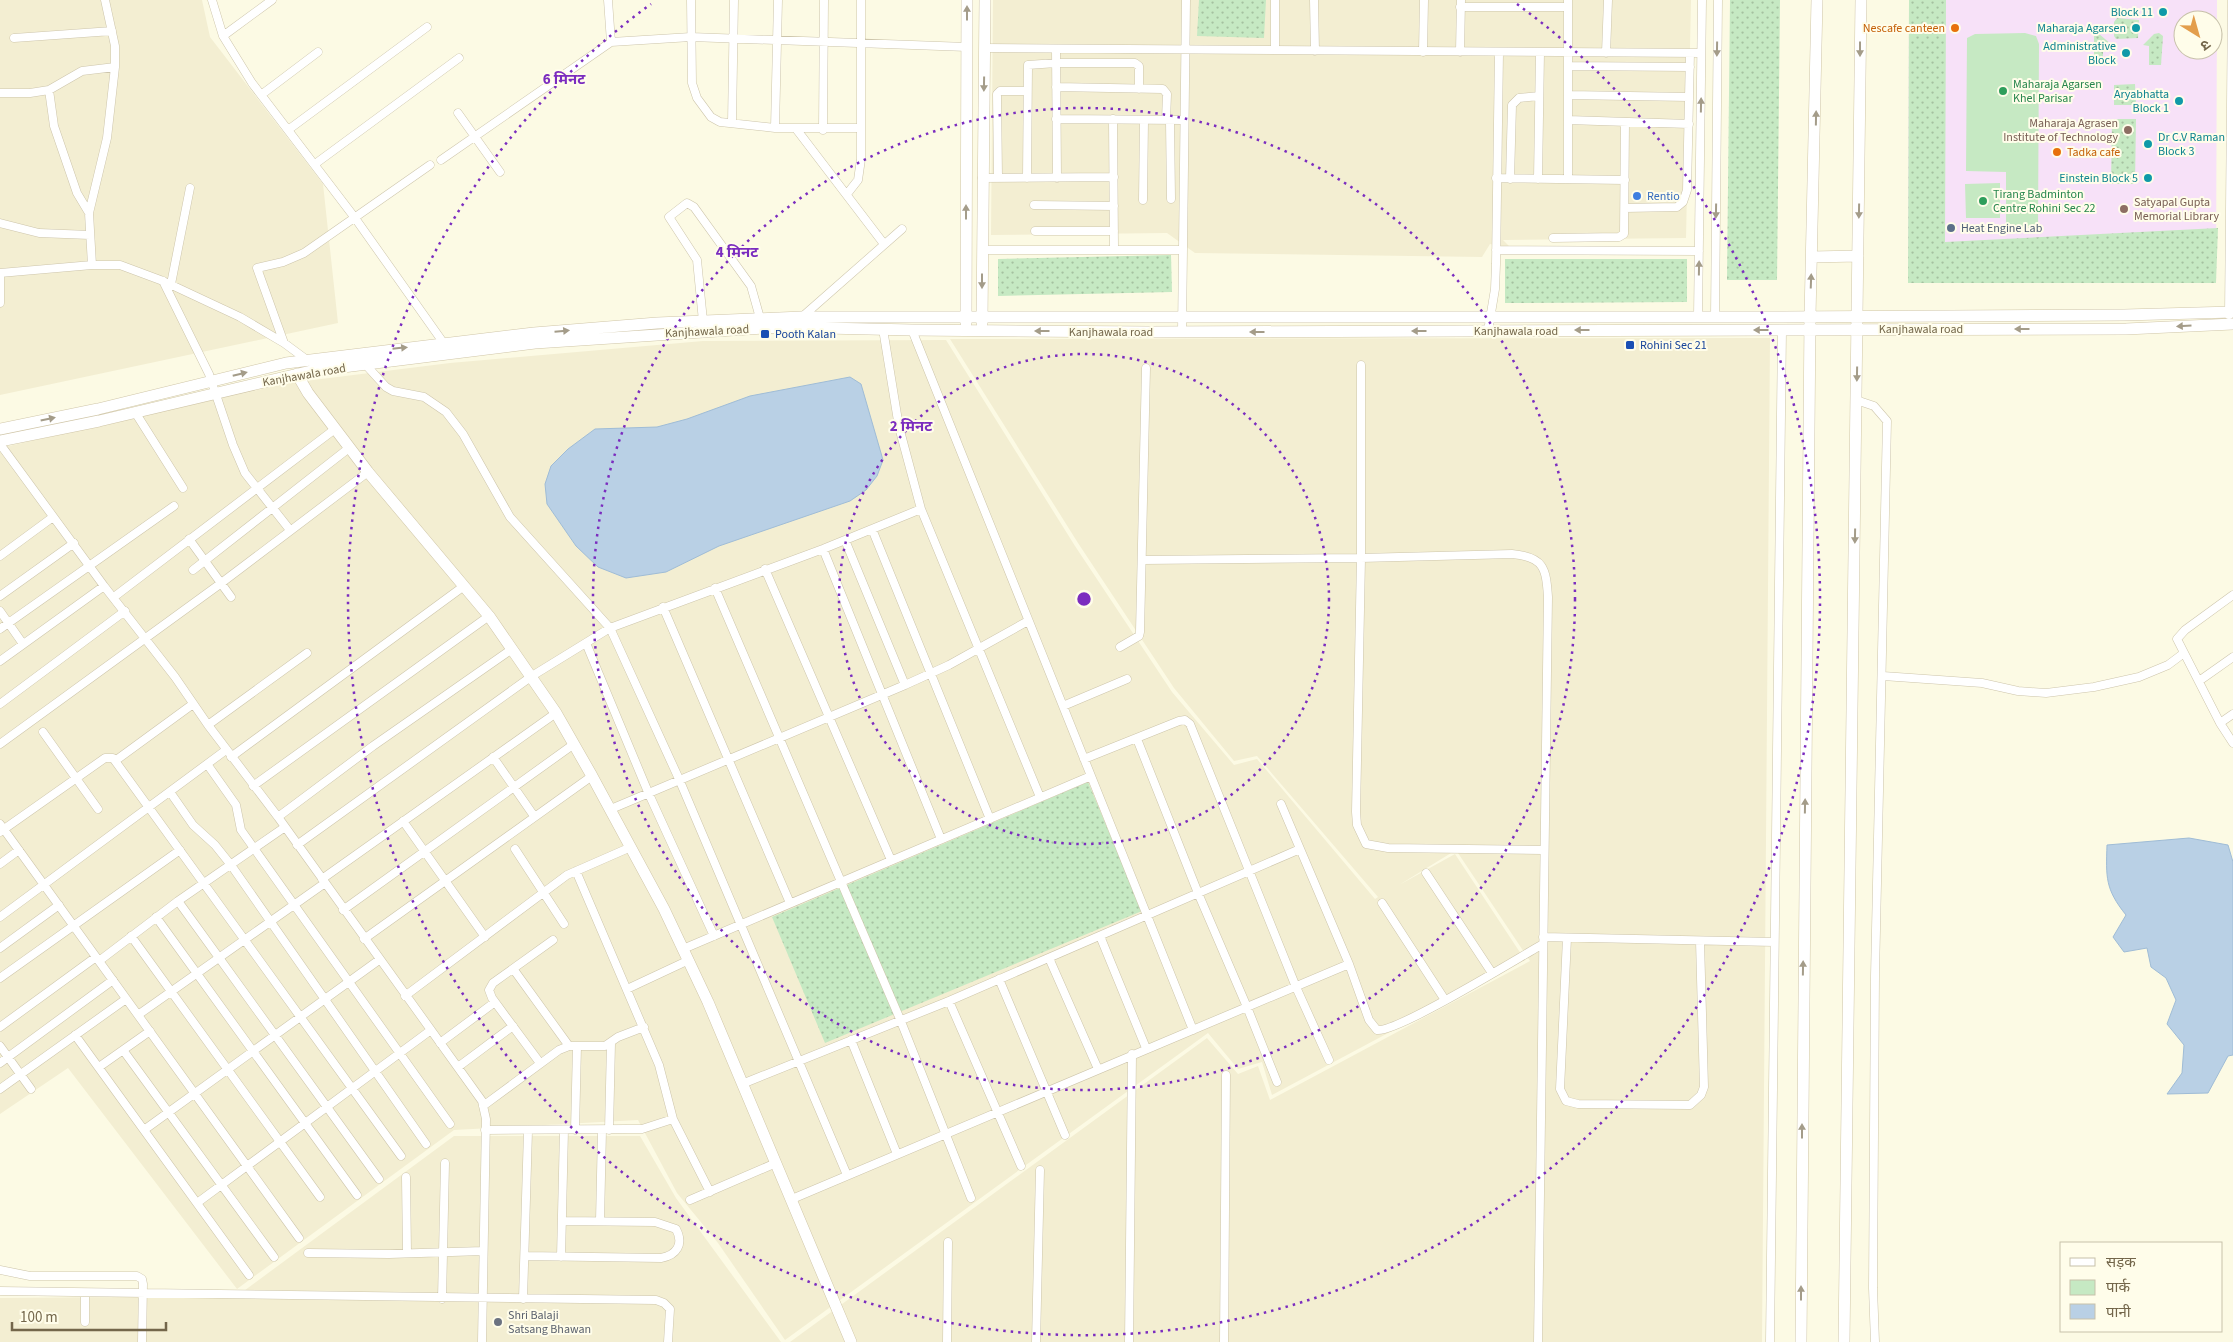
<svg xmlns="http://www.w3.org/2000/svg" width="2233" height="1342" font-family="'Source Sans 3','Noto Sans Devanagari',sans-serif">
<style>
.residential{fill:#f3eed2}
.education{fill:#f7e1f8;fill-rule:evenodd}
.green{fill:url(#green-dots)}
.pitch{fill:#c6e9c3}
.water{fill:#b9d0e5;stroke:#9fbcd6}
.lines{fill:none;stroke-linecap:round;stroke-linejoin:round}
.street-casing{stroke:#cdc5ab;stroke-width:9}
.secondary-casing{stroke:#d0c6a8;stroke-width:12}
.street{stroke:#fff;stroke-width:8}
.secondary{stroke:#fff;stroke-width:11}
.oneway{fill:#a49c89}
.ring{fill:none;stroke:#7b2cbf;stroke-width:2.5;stroke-dasharray:2.5 5}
.culture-dot{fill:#0f9aa8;stroke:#fffdea;stroke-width:2}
.food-dot{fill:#e8710a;stroke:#fffdea;stroke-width:2}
.leisure-dot{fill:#2e9e5b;stroke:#fffdea;stroke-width:2}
.education-dot{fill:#8d6e63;stroke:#fffdea;stroke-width:2}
.shop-dot{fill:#3f7fe0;stroke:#fffdea;stroke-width:2}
.service-dot{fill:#5c6f8a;stroke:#fffdea;stroke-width:2}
.transit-dot{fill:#1a4fb4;stroke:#fffdea;stroke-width:2}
.worship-dot{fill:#6b7280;stroke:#fffdea;stroke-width:2}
.labels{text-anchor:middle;stroke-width:4;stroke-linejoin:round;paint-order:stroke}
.culture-label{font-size:12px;fill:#0d838f;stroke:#fffdea;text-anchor:end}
.food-label{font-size:12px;fill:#c56008;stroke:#fffdea;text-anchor:end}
.leisure-label{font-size:12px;fill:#27864d;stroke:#fffdea;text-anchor:start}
.education-label{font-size:12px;fill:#785e54;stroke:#fffdea;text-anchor:end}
.shop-label{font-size:12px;fill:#366cbe;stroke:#fffdea;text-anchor:start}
.service-label{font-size:12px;fill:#4e5e75;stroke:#fffdea;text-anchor:start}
.street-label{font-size:12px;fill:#73664a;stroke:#fffdea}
.transit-label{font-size:12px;fill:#164399;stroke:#fffdea;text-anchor:start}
.worship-label{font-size:12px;fill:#5b616d;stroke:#fffdea;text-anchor:start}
.centre{fill:#7b2cbf;stroke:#fffdea;stroke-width:2.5}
.ring-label{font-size:15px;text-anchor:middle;font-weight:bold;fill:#7b2cbf;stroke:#fffdea;stroke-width:4;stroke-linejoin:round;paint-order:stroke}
</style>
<defs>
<pattern id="green-dots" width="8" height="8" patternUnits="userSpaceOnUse" patternTransform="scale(1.25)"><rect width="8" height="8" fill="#c6e9c3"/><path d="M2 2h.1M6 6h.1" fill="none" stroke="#a5c1a0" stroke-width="1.8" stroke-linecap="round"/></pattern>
</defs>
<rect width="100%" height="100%" fill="#fcfae4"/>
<path class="residential" d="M 0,0 L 202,0 L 210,37 L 323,184 L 338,323 L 0,395 Z
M 993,0 L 1691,0 L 1686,238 L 1503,240 L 1511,248 L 1490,244 L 1482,257 L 1195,253 L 1167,233 L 991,235 Z
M 1770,338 L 1762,1342 L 790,1342 L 1207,1038 L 1238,1074 L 1258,1066 L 1270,1100 L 1530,961 L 1456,850 L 1399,885 L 1455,854 L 1525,960 L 1272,1095 L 1262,1062 L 1238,1069 L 1208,1033 L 785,1340 L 718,1243 L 677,1193 L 638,1120 L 454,1130 L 237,1289 L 68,1068 L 0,1114 L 0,448 L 289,383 L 450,363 L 703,341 L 946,340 L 1075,546 L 1172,692 L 1234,765 L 1257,759 L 1375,899 L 1378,897 L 1257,756 L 1234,761 L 1174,688 L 1078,543 L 950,339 Z
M 454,1136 L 640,1136 L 676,1198 L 781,1342 L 0,1342 L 0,1298 L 237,1296 Z"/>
<path class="education" d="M 1909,0 L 2217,0 L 2216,283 L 1908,283 ZM 2183,20 L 2213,20 L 2213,50 L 2183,50 Z"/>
<path class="green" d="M 1199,0 L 1266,0 L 1264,38 L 1197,36 Z
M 1730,0 L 1780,0 L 1777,280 L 1727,280 Z
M 1909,0 L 1946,0 L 1945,242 L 2218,228 L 2216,283 L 1908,283 Z
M 2117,18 L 2139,20 L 2138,38 L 2116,39 L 2114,36 L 2114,22 Z
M 2098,33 L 2112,45 L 2103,46 L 2103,61 L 2094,61 L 2094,34 Z
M 2159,33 L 2163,36 L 2161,65 L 2149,65 L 2149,46 L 2143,45 L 2154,34 Z
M 2135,84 L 2136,105 L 2114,105 L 2114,85 Z
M 2112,119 L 2136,119 L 2135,184 L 2111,184 Z
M 1171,255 L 1172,292 L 998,296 L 998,259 Z
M 1505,259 L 1687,259 L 1687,302 L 1505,303 Z
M 1088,782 L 1142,911 L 825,1043 L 772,917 Z"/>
<path class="pitch" d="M 2025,33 L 2036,36 L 2039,44 L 2038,228 L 2006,228 L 2006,172 L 1966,171 L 1967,38 L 1975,34 Z
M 2000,183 L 2000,218 L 1966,218 L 1965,184 Z"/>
<path class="water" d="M 850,377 L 861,384 L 883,460 L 877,476 L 866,490 L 850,501 L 719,546 L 666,572 L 626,578 L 598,567 L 576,546 L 547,504 L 545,484 L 551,466 L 568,449 L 595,429 L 657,427 L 687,419 L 750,396 Z
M 2189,838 L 2228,845 L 2233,862 L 2233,1055 L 2228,1056 L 2208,1093 L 2167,1094 L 2182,1073 L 2184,1045 L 2167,1024 L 2176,1000 L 2166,978 L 2151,967 L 2147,948 L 2124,952 L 2113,937 L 2126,915 C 2105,889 2106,877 2107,845 Z"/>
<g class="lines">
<defs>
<path id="street" d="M 212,0 L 223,36 L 252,83 L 355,218 L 445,345
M 608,0 L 611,42
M 691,0 L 692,83 L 697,98 L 711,117 L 720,122 L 775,128 L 861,128
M 1275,0 L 1275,50
M 1314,0 L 1315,51
M 1568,0 L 1568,179
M 1460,7 L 1568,7
M 223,36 L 272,0
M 14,38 L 112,31
M 984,48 L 1701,53
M 1056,49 L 1057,178
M 1423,52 L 1424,0
M 1460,52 L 1461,0
M 1606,53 L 1608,0
M 1568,66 L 1690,67
M 1056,87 L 1163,89 L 1167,94 L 1166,120
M 49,90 L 54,126 L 77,193 L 89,213
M 0,93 L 30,93 L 49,90 L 82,71 L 115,67
M 261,95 L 318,52
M 1568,95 L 1689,97
M 458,113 L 500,172
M 1056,119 L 1184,120
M 1113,119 L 1114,248
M 1568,120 L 1689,124
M 1170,121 L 1171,199
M 732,123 L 734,0
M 775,128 L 778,0
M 288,130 L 427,27
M 797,130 L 884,244
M 823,130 L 824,0
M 441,160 L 611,42 L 691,37 L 967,47
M 315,164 L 459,58
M 982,178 L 1114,177
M 998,178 L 997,94 L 1000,91 L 1026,91
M 1027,178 L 1028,65 L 1056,63 L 1135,63 L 1139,66 L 1139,89
M 1496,178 L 1625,180
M 1510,179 L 1512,105 L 1519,98 L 1539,96
M 1538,179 L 1540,52
M 847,194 L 858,180 L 861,159 L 861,0
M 1143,200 L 1144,120
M 1034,205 L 1114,206
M 1625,208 L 1677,207 L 1683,202 L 1687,190 L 1690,53
M 0,223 L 39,233 L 90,235
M 1035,231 L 1114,231
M 1553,238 L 1619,237 L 1624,234 L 1625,122
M 982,250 L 1183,250
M 1496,250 L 1699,251
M 92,265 L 89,213 L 107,138 L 115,67 L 115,46 L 105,0
M 0,273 L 92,265 L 120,265 L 163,281 L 240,317 L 284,343 L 307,360
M 163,281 L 209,374 L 233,445 L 245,473 L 290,530
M 171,284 L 190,188
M 0,303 L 0,273
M 2229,315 L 2232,0
M 802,317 L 902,229
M 1698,317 L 1702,0
M 1715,317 L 1718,0
M 703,321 L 697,260 L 669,217 L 687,203 L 694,207 L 751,286 L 760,318
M 883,329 L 899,427 L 921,509 L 1040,797
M 912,330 L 1193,1030
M 1488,331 L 1495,289 L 1496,264 L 1499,52
M 1182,332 L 1186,0
M 284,343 L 257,268 L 283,262 L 304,253 L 430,165
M 365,364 L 386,387 L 393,391 L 424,397 L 446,412 L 463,434 L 510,517 L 610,628 L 679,779 L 847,1175
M 1361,365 L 1361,558 L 1356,812 L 1357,825 L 1366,844 L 1388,848 L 1543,850
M 1856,400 L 1874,406 L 1887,421 L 1875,976 L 1873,1288 L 1875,1342
M 135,412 L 183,488
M 0,444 L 104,586 L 175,677 L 208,725 L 278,817 L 482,1101 L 486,1119 L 482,1342
M 872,529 L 990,819
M 189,539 L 231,597
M 845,540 L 905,685
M 823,549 L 941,839
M 0,556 L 53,517
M 1142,560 L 1361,558 L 1512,554 C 1544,557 1546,568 1548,597 L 1538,1342
M 765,569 L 891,860
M 193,570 L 349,448
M 715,588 L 900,1019 L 971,1198
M 2233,595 L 2185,630 L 2177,639 L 2220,723 L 2233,743
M 0,596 L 74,543
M 114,597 L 335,429
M 663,607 L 790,903
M 0,611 L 23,644
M 0,629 L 174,506
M 586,643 L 648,792 L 714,936
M 1120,647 L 1139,636 L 1140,632 L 1146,368
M 0,661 L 104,586
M 1883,676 L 1982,683 L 2018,691 L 2046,693 L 2094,687 L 2139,677 L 2168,665 L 2184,653
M 2199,681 L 2233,657
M 0,704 L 125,611
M 1063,706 L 1127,679
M 2220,723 L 2233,714
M 208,725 L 307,653
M 43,732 L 98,809
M 1137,739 L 1198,893 L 1247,1007 L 1277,1082
M 0,744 L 220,584 L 368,472
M 231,757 L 464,586
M 493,757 L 534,816
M 1084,759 L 1179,721 L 1185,720 L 1190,724 L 1296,987 L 1329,1060
M 115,761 L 193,704
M 207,764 L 236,805 L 241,830 L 450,1124
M 253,786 L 489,616
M 170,792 L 193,825 L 215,845 L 231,865 L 426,1144
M 1281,804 L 1349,964 L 1369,1020 L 1377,1030 C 1397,1033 1518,958 1543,944
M 611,809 L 905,685 L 949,665 L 1028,621
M 278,817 L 373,746 L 512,649
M 403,821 L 485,937
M 0,824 L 299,1238
M 0,832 L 105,758 L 113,758 L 401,1156
M 297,845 L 532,676 L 610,628 L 823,549 L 921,509
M 515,849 L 564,924
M 0,864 L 19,850
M 576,871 L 659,1065 L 673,1119 L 710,1192
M 1426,873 L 1492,973
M 322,879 L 556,713
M 178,901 L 379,1179
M 1382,903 L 1445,1000
M 343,910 L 574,744
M 0,917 L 226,750
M 156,917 L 357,1195
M 131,936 L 320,1197
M 1100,936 L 1146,1048
M 1543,937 L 1774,942
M 1567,938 L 1560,1089 L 1566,1101 L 1578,1104 L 1690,1105 L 1701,1095 L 1704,1087 L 1700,941
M 364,939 L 592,776
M 0,948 L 59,905
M 683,949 L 1091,776
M 1049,958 L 1098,1069
M 99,961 L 178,901 L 285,827
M 514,970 L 569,1046
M 0,978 L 180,850
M 999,979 L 1065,1135
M 627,989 L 689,960
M 405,996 L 567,875 L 631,847
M 949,1001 L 1021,1166
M 138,1015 L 325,883
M 0,1027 L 96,957
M 75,1035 L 249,1275
M 851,1040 L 897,1154
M 440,1043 L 495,1002
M 0,1046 L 31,1089
M 123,1050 L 274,1257
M 0,1063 L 113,980
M 540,1063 L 492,998 L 489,990 L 493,983 L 553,940
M 99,1067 L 150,1031
M 458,1067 L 513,1026
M 742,1084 L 949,1001 L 1300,849
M 0,1089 L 126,999
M 483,1106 L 559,1050 L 569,1046 L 605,1046 L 618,1037 L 644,1027
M 144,1130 L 379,960
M 485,1130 L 628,1129 L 642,1129 L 673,1119
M 575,1130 L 577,1046
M 609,1130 L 611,1043
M 406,1177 L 407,1253
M 792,1199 L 1349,964
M 690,1200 L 776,1163
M 197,1203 L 431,1030
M 600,1221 L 602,1130
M 308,1253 L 389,1254 L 483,1251
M 525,1256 L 661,1258 C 677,1255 684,1244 676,1229 L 655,1222 L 562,1221
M 561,1257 L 564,1130
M 0,1270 L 30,1276 L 137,1276 L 142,1279 L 143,1284 L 142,1342
M 0,1291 L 656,1300 L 664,1303 L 670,1309 L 668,1342
M 85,1293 L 85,1322
M 442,1299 L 445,1163
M 523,1299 L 528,1131
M 947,1342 L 948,1242
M 1036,1342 L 1040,1170
M 1129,1342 L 1132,1054
M 1224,1342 L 1226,1075
M 1770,1342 L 1782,330"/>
<path id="secondary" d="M 1812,257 L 1858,256
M 966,323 L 967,0
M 982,323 L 985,0
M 297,374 L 308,393 L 368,472 L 489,616 L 556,713 L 592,776 L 664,909 L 708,1002 L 851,1342
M 0,429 L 98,409 L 286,363 L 534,333 L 657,323 L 802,317 L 1783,317 L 2124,315 L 2233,312
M 0,441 L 99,421 L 311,371 L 535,343 L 781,327 L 912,330 L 1149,332 L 2126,329 L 2233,324
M 1801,1342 L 1810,317 L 1817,0
M 1844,1342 L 1861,0"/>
</defs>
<use href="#street" class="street-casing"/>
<use href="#secondary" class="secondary-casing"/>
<use href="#street" class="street"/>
<use href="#secondary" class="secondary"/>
</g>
<defs><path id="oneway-solid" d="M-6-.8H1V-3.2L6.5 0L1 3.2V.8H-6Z" transform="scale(1.25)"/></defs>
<g class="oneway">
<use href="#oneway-solid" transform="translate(967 13) rotate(-90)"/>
<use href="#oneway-solid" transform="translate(1717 49) rotate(91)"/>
<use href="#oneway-solid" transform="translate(1860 49) rotate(90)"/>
<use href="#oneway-solid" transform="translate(984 84) rotate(91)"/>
<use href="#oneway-solid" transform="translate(1701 105) rotate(-89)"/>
<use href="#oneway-solid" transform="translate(1816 118) rotate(-89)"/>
<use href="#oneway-solid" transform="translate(1716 211) rotate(91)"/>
<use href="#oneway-solid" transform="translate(1859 211) rotate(91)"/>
<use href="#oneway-solid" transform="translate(966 212) rotate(-90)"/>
<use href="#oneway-solid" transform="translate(1699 268) rotate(-89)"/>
<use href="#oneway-solid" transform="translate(982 281) rotate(90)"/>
<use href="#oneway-solid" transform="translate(1811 281) rotate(-88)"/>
<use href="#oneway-solid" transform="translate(2184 326) rotate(177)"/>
<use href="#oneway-solid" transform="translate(2022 329) rotate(-180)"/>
<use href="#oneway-solid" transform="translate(1582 330) rotate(180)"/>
<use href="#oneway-solid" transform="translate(1761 330) rotate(180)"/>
<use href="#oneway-solid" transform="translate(562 331) rotate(-5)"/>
<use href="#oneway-solid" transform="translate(1042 331) rotate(-180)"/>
<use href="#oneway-solid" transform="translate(1419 331) rotate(180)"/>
<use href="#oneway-solid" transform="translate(1257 332) rotate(180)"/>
<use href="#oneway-solid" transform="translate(400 348) rotate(-6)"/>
<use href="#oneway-solid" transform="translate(240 374) rotate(-14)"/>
<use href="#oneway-solid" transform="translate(1857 374) rotate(91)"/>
<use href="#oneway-solid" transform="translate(48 419) rotate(-12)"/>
<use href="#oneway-solid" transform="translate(1855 536) rotate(91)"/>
<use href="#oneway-solid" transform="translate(1805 806) rotate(-89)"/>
<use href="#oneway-solid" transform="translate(1803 968) rotate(-89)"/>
<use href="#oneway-solid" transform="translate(1802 1131) rotate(-90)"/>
<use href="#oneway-solid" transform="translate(1801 1293) rotate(-90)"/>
</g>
<g class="ring">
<circle cx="1084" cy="599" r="245"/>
<circle cx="1084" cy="599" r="491"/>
<path d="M1517 4A736 736 0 1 1 651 4"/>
</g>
<g class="culture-dot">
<circle cx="2163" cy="12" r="5"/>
<circle cx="2136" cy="28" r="5"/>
<circle cx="2126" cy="53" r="5"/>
<circle cx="2179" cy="101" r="5"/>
<circle cx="2148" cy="144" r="5"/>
<circle cx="2148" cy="178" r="5"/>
</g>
<g class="food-dot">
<circle cx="1955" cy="28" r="5"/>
<circle cx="2057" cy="152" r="5"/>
</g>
<g class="leisure-dot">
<circle cx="2003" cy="91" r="5"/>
<circle cx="1983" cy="201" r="5"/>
</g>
<g class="education-dot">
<circle cx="2128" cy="130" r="5"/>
<circle cx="2124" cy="209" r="5"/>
</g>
<circle class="shop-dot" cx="1637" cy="196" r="5"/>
<circle class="service-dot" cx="1951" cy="228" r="5"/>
<g class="transit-dot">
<rect x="760" y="329" width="10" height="10" rx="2.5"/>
<rect x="1625" y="340" width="10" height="10" rx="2.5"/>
</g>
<circle class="worship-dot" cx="498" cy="1322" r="5"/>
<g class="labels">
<g class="culture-label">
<text x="2153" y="16">Block 11</text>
<text x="2126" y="32">Maharaja Agarsen</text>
<text x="2116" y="50">Administrative<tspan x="2116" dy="14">Block</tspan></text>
<text x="2169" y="98">Aryabhatta<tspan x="2169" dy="14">Block 1</tspan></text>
<text x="2158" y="141" text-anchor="start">Dr C.V Raman<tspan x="2158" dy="14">Block 3</tspan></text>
<text x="2138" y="182">Einstein Block 5</text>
</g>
<g class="food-label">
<text x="1945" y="32">Nescafe canteen</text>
<text x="2067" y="156" text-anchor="start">Tadka cafe</text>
</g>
<g class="leisure-label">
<text x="2013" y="88">Maharaja Agarsen<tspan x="2013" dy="14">Khel Parisar</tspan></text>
<text x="1993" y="198">Tirang Badminton<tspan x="1993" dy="14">Centre Rohini Sec 22</tspan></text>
</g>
<g class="education-label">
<text x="2118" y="127">Maharaja Agrasen<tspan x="2118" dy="14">Institute of Technology</tspan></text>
<text x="2134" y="206" text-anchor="start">Satyapal Gupta<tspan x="2134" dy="14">Memorial Library</tspan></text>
</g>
<g class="shop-label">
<text x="1647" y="200">Rentio</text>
</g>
<g class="service-label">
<text x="1961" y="232">Heat Engine Lab</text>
</g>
<g class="street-label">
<text x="1921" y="333">Kanjhawala road</text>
<text transform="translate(707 331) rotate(-3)" y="4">Kanjhawala road</text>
<text x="1516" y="335">Kanjhawala road</text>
<text x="1111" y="336">Kanjhawala road</text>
<text transform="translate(304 375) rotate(-10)" y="4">Kanjhawala road</text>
</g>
<g class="transit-label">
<text x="775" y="338">Pooth Kalan</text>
<text x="1640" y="349">Rohini Sec 21</text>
</g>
<g class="worship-label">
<text x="508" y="1319">Shri Balaji<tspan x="508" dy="14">Satsang Bhawan</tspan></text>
</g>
</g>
<circle cx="1084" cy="599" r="8" class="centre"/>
<g class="ring-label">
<text x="564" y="84">6 मिनट</text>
<text x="737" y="257">4 मिनट</text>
<text x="911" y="431">2 मिनट</text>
</g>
<rect x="2060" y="1242" width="162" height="90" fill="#fffdea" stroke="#c7c1aa"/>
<rect x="2070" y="1258" width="25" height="8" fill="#ffffff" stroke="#c7c1aa"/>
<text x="2106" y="1267" font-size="15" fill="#73664a">सड़क</text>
<rect x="2070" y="1280" width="25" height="15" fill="#c6e9c3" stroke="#c7c1aa"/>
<text x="2106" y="1292" font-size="15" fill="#73664a">पार्क</text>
<rect x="2070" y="1304" width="25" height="15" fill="#b9d0e5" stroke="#c7c1aa"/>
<text x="2106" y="1317" font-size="15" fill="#73664a">पानी</text>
<g transform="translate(2198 35) rotate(143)"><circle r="24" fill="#fffdea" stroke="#c7c1aa"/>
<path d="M0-4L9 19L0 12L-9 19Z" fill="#e39e4c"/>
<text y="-8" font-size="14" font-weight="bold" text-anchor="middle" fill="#73664a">उ</text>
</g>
<path d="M12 1322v8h154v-8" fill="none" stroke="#73664a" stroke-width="2.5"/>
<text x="20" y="1322" font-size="15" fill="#73664a" stroke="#fffdea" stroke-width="4" paint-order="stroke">100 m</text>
</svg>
